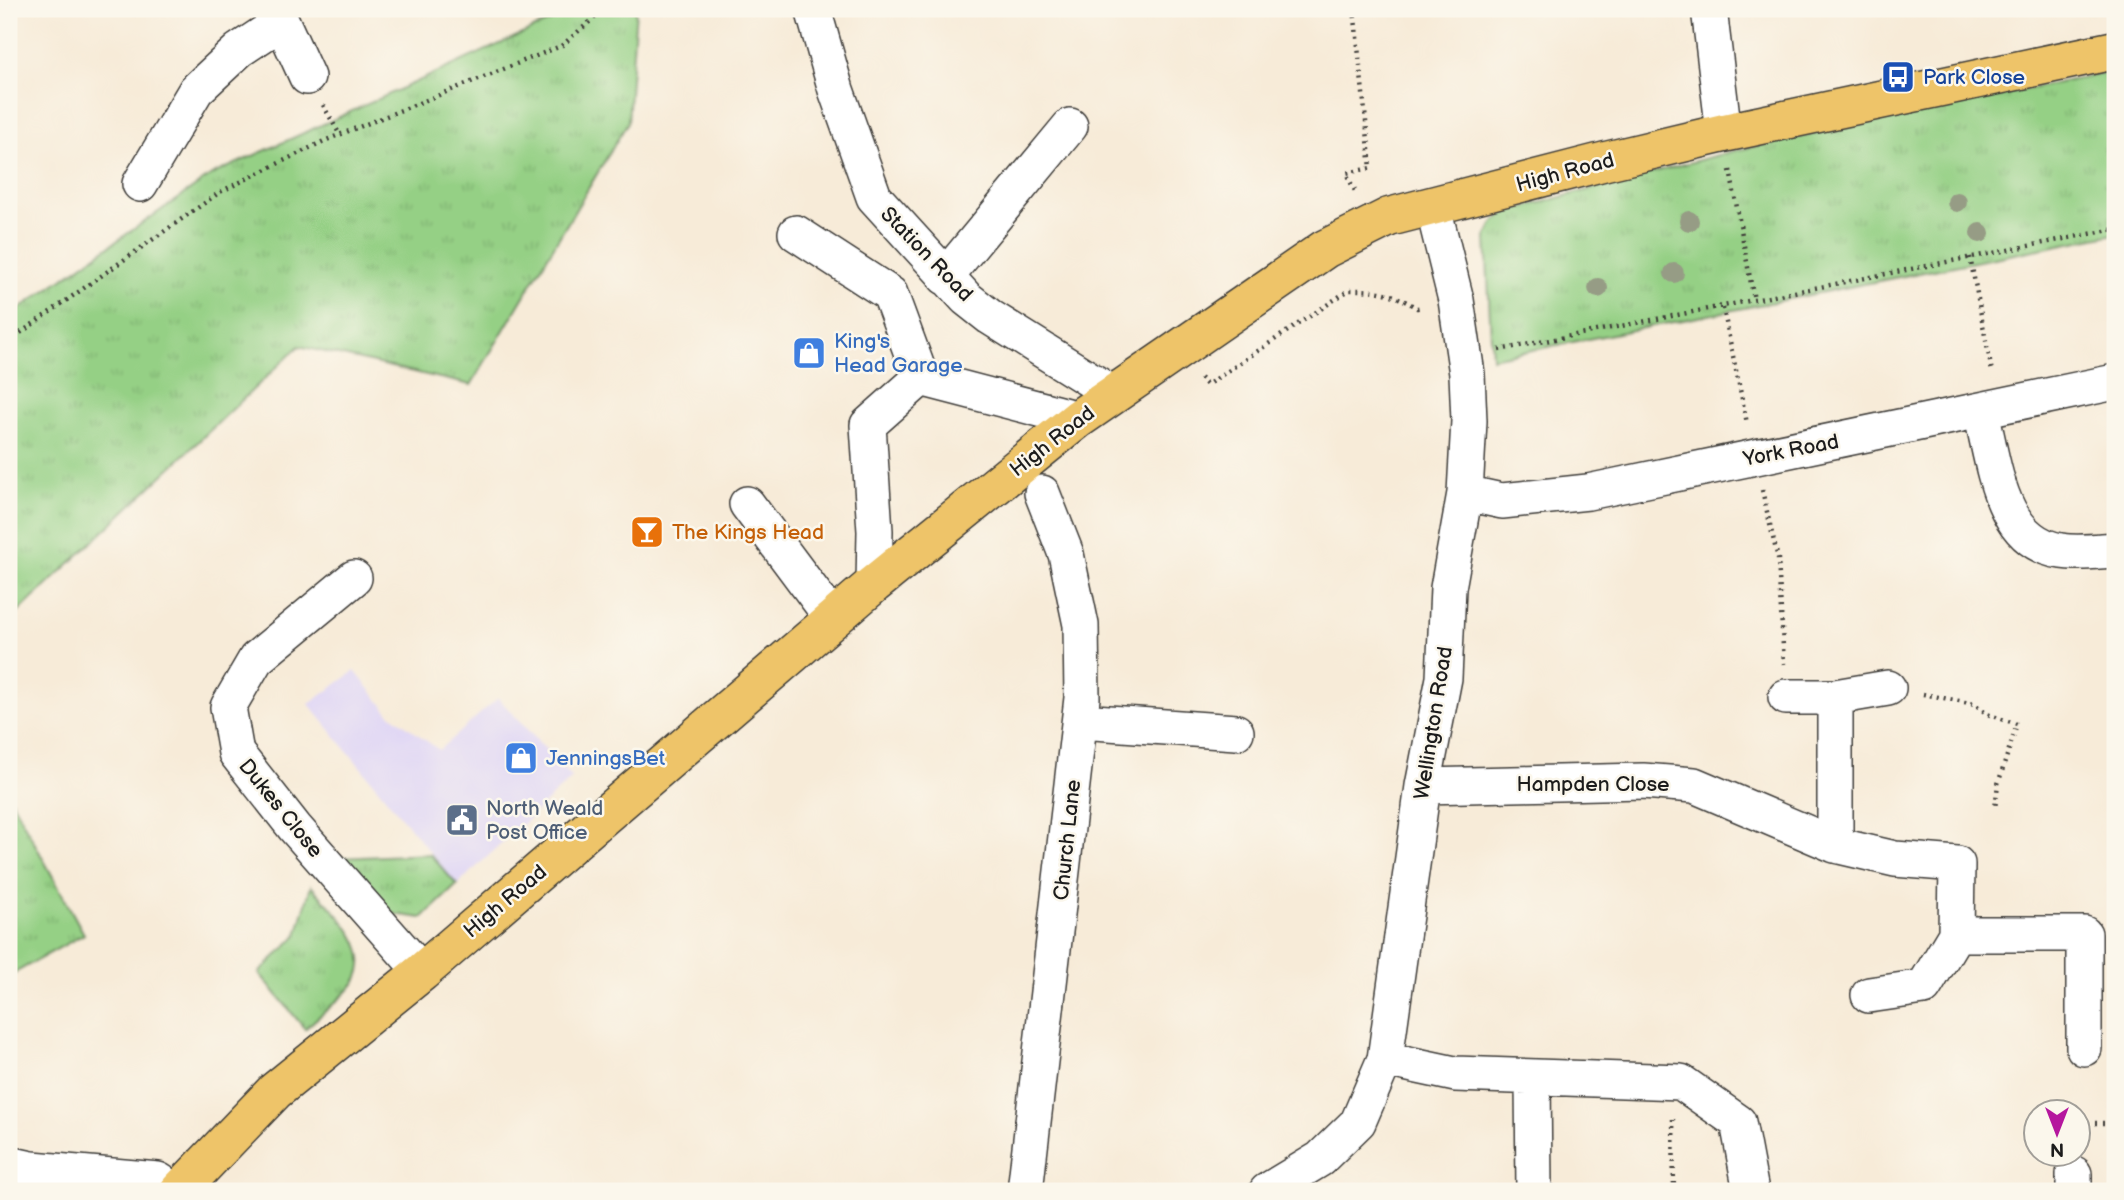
<svg xmlns="http://www.w3.org/2000/svg" width="2124" height="1200" font-family="'Balsamiq Sans',sans-serif">
<style>
.built{fill:#dfd5f5}
.grass{fill:url(#grass-tufts);stroke:#587650;stroke-width:2}
.lines{fill:none;stroke-linecap:round;stroke-linejoin:round}
.minor-casing{stroke:#3d3b38;stroke-width:38}
.major-casing{stroke:#3d3b38;stroke-width:41}
.path{stroke:#3d3b38;stroke-width:4.5;stroke-dasharray:2 5;stroke-linecap:butt}
.minor{stroke:#fff;stroke-width:35}
.major{stroke:#eec469;stroke-width:38}
.tree{fill:#969c85}
.labels{text-anchor:middle;stroke-width:5;stroke-linejoin:round;paint-order:stroke}
.transit-label{font-size:21px;fill:#164399;stroke:#fbf7ec;text-anchor:start}
.street-label{font-size:21px;fill:#1c1c1c;stroke:#fbf7ec}
.shop-label{font-size:21px;fill:#366cbe;stroke:#fbf7ec;text-anchor:start}
.food-label{font-size:21px;fill:#c56008;stroke:#fbf7ec;text-anchor:start}
.service-label{font-size:21px;fill:#4e5e75;stroke:#fbf7ec;text-anchor:start}
</style>
<defs>
<pattern id="grass-tufts" width="24" height="20" patternUnits="userSpaceOnUse" patternTransform="scale(1.75)"><rect width="24" height="20" fill="#95d085"/><path d="M3 7l-1-3M5 7V3M7 7l1-3M15 17l-1-3M17 17v-4M19 17l1-3" fill="none" stroke="#80b272"/></pattern>
</defs>
<rect width="100%" height="100%" fill="#fbf7ec"/>
<filter id="ink" filterUnits="userSpaceOnUse"><feTurbulence type="fractalNoise" baseFrequency=".0143" numOctaves="2"/><feDisplacementMap in="SourceGraphic" scale="14" xChannelSelector="R" yChannelSelector="G"/><feConvolveMatrix kernelMatrix="1 2 1 2 8 2 1 2 1" color-interpolation-filters="sRGB"/></filter>
<filter id="wash" filterUnits="userSpaceOnUse"><feTurbulence type="fractalNoise" baseFrequency=".00686" numOctaves="4" result="noise"/><feDisplacementMap in="SourceGraphic" scale="28" xChannelSelector="R" yChannelSelector="G"/><feGaussianBlur stdDeviation="1.57" result="paint"/><feColorMatrix in="noise" values="0 0 0 0 0 0 0 0 0 0 0 0 0 0 0 0 0 1.4 0 .05"/><feComposite in="paint" operator="in"/></filter>
<g filter="url(#wash)">
<rect width="100%" height="100%" fill="#f7ebd8"/>
<path class="built" d="M 355,671 L 389,713 L 439,750 L 498,698 L 572,778 L 457,885 L 309,704 Z"/>
<path class="grass" d="M 577,9 L 636,9 L 628,122 L 471,385 L 299,346 L 9,621 L 9,316 L 213,174 Z
M 2115,71 L 2115,234 L 1492,358 L 1486,238 L 1493,223 L 1506,212 L 1733,151 Z
M 9,796 L 84,934 L 9,976 Z
M 430,854 L 457,885 L 422,918 L 393,914 L 339,858 Z
M 311,886 C 332,910 375,944 357,979 C 349,994 318,1016 305,1029 L 259,973 L 297,935 Z"/>
</g>
<g filter="url(#ink)">
<g class="lines">
<defs>
<path id="minor" d="M 276,9 L 307,77
M 813,9 L 836,90 L 874,197 L 966,298 L 990,317 L 1113,394
M 1709,9 L 1724,133
M 140,184 L 196,90 L 239,50 L 280,23
M 796,233 L 890,294 L 921,378
M 945,277 L 1070,126
M 1981,412 C 1994,462 1999,542 2061,551 C 2078,554 2098,551 2115,550
M 1465,493 L 1502,501 L 1588,492 L 2115,382
M 747,504 L 833,619
M 354,578 L 256,659 L 228,707 L 236,753 L 295,828 L 422,972
M 874,584 L 875,531 L 868,425 L 921,378 L 1078,419
M 1786,697 L 1835,697 L 1888,688
M 1835,697 L 1835,845
M 1080,721 L 1236,732
M 1423,786 L 1643,781 L 1694,785 L 1835,845 L 1895,859 L 1957,864 L 1956,934 L 2084,934 L 2084,1048
M 1869,995 L 1924,987 L 1956,934
M 1385,1059 L 1455,1074 L 1681,1082 L 1738,1122 L 1751,1191
M 1533,1078 L 1534,1191
M 9,1164 L 32,1169 L 158,1180 L 175,1191
M 1025,1191 L 1082,698 L 1081,625 L 1066,554 L 1042,493
M 1267,1191 L 1320,1159 L 1358,1122 L 1385,1059 L 1423,786 L 1444,678 L 1448,588 L 1465,493 L 1469,421 L 1467,374 L 1456,300 L 1433,207
M 2074,1191 L 2074,1174"/>
<path id="major" d="M 179,1191 L 275,1091 L 422,972 L 874,584 L 1078,419 L 1325,249 L 1389,217 L 1606,161 L 1724,133 L 2115,50"/>
</defs>
<use href="#minor" class="minor-casing"/>
<use href="#major" class="major-casing"/>
<path class="path" d="M 1354,9 L 1371,168 L 1346,173 L 1356,193
M 323,105 L 340,135
M 1730,170 L 1754,300
M 1970,257 L 1992,372
M 1723,308 L 1747,423
M 9,341 L 220,192 L 324,141 L 561,46 L 605,9
M 1499,350 L 2115,229
M 1200,378 L 1207,385 L 1349,290 C 1380,290 1391,292 1417,308 L 1423,307
M 1762,490 L 1778,559 L 1784,664
M 1923,694 L 1975,704 L 1987,714 L 2017,724 L 1998,784 L 1995,808
M 1673,1119 L 1674,1191
M 2078,1131 L 2084,1123 L 2115,1123"/>
<use href="#minor" class="minor"/>
<use href="#major" class="major"/>
</g>
<g class="tree">
<circle cx="1957" cy="202" r="10"/>
<circle cx="1689" cy="221" r="10"/>
<circle cx="1980" cy="233" r="10"/>
<circle cx="1674" cy="273" r="10"/>
<circle cx="1598" cy="288" r="10"/>
</g>
</g>
<defs>
<symbol id="bus-square" viewBox="-11 -11 22 22"><rect x="-9" y="-9" width="18" height="18" rx="4" fill="#1a4fb4" stroke="#fbf7ec"/><path d="M-5-6H5V4H4V6H2V4H-2V6H-4V4H-5ZM-3.5-4V0h7V-4ZM-3.5 1.2v1.5H-2V1.2ZM2 1.2v1.5H3.5V1.2Z" fill="#fff"/></symbol>
<symbol id="shop-square" viewBox="-11 -11 22 22"><rect x="-9" y="-9" width="18" height="18" rx="4" fill="#3f7fe0" stroke="#fbf7ec"/><path d="M-5-2.5h2.3a2.7 3.5 0 0 1 5.4 0H5L5.5 6h-11ZM-1.5-2.5h3a1.5 2.3 0 0 0-3 0Z" fill="#fff"/></symbol>
<symbol id="bar-square" viewBox="-11 -11 22 22"><rect x="-9" y="-9" width="18" height="18" rx="4" fill="#e8710a" stroke="#fbf7ec"/><path d="M-6-5H6L.8 .8V4.5H3.5V6h-7V4.5H-.8V.8Z" fill="#fff"/></symbol>
<symbol id="civic-square" viewBox="-11 -11 22 22"><rect x="-9" y="-9" width="18" height="18" rx="4" fill="#5c6f8a" stroke="#fbf7ec"/><path d="M-.6-6.5H3V-4.5H.6V-3L4-1V1h2V6H-6V1h2V-1L-.6-3ZM-1.2 2.5V6h2.4V2.5Z" fill="#fff"/></symbol>
</defs>
<g fill-rule="evenodd">
<use href="#bus-square" x="1879" y="58" width="38" height="38"/>
<use href="#shop-square" x="790" y="334" width="38" height="38"/>
<use href="#bar-square" x="628" y="513" width="38" height="38"/>
<use href="#shop-square" x="502" y="739" width="38" height="38"/>
<use href="#civic-square" x="443" y="801" width="38" height="38"/>
</g>
<g class="labels">
<g class="transit-label">
<text x="1923" y="84">Park Close</text>
</g>
<g class="street-label">
<text transform="translate(1565 172) rotate(-15)" y="7">High Road</text>
<text transform="translate(927 254) rotate(46)" y="7">Station Road</text>
<text transform="translate(1052 441) rotate(-38)" y="7">High Road</text>
<text transform="translate(1791 450) rotate(-11)" y="7">York Road</text>
<text transform="translate(1433 723) rotate(-81)" y="7">Wellington Road</text>
<text x="1593" y="791">Hampden Close</text>
<text transform="translate(281 808) rotate(51)" y="7">Dukes Close</text>
<text transform="translate(1067 840) rotate(-84)" y="7">Church Lane</text>
<text transform="translate(505 901) rotate(-40)" y="7">High Road</text>
</g>
<g class="shop-label">
<text x="834" y="348">King's<tspan x="834" dy="24">Head Garage</tspan></text>
<text x="546" y="765">JenningsBet</text>
</g>
<g class="food-label">
<text x="672" y="539">The Kings Head</text>
</g>
<g class="service-label">
<text x="486" y="815">North Weald<tspan x="486" dy="24">Post Office</tspan></text>
</g>
</g>
<rect width="2124" height="1200" fill="none" stroke="#fbf7ec" stroke-width="35"/>
<g transform="translate(2057 1133) rotate(180)"><circle r="33" fill="#fbf7ec" stroke="#a29f99" stroke-width="2"/>
<path d="M0-5L12 26L0 18L-12 26Z" fill="#b5179e"/>
<text y="-10" font-size="19" font-weight="bold" text-anchor="middle" fill="#1c1c1c">N</text>
</g>
</svg>
